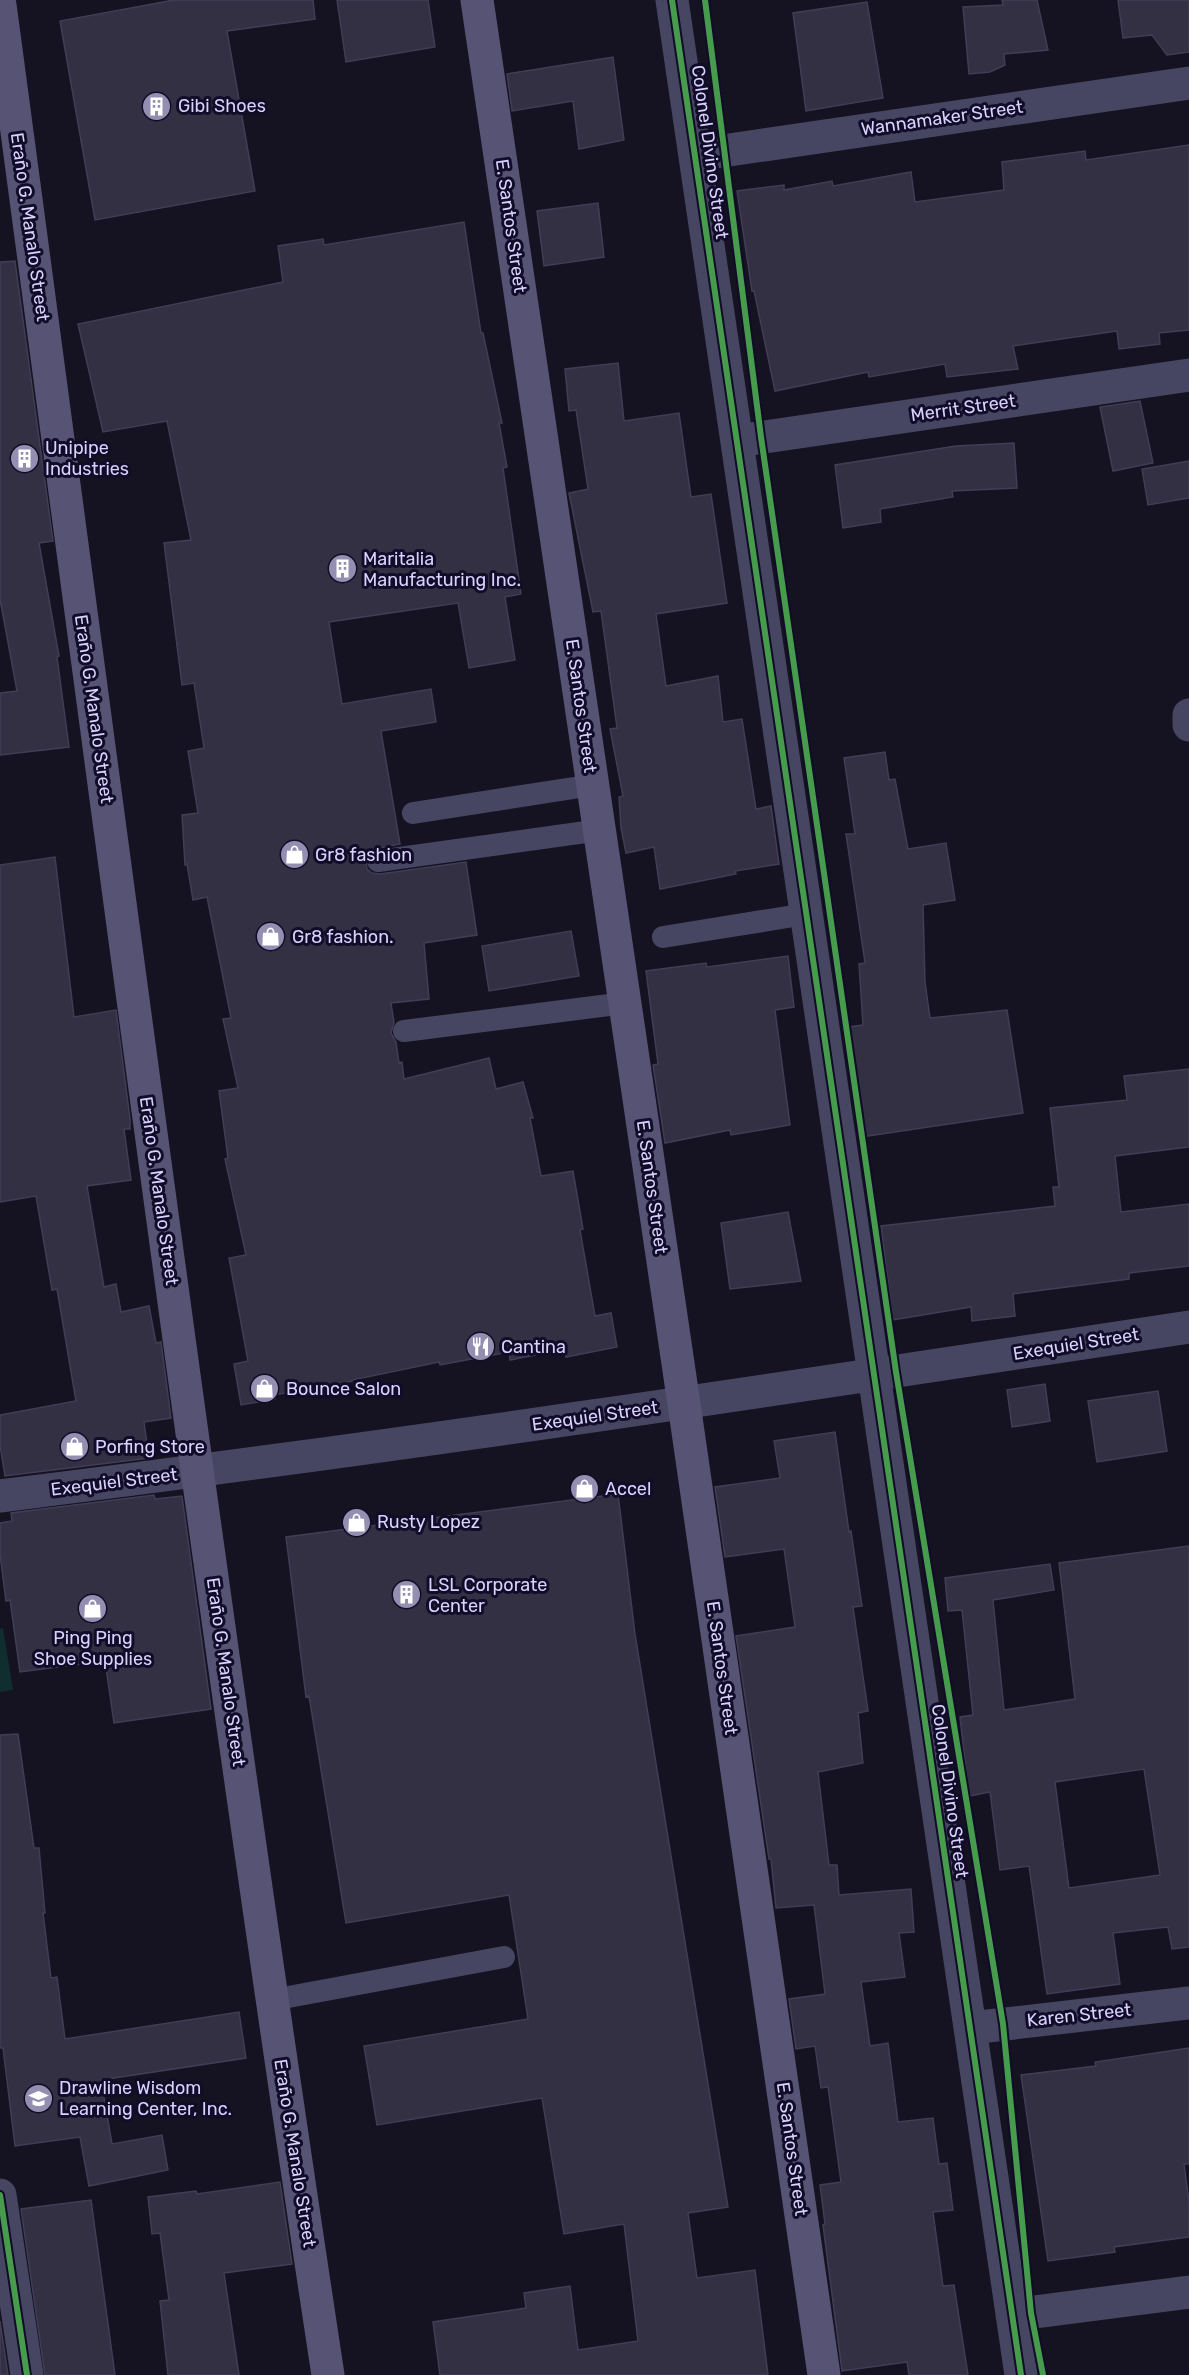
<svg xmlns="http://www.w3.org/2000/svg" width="1189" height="2375" font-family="Rubik,sans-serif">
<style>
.green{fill:#102e2f}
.building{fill:#333043;stroke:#413d56;stroke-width:1.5;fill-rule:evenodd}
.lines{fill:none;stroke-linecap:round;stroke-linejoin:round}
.lane{stroke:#474662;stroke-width:22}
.street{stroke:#474662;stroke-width:33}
.secondary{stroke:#565374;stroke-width:33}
.cycleway-casing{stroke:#110c27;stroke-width:10}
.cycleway{stroke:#469c4c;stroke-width:6}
.labels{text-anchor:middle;stroke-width:6;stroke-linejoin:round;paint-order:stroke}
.poi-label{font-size:18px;fill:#d8d2ff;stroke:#110c27;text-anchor:start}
.street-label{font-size:18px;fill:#d8d2ff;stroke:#110c27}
</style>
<rect width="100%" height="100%" fill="#151221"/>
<path class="green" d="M 3,1628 L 13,1690 L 0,1692 L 0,1629 Z"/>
<path class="building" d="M 174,0 L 313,0 L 315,19 L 227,31 L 255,191 L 95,220 L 60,21 Z
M 337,0 L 428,0 L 435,47 L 346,62 Z
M 1002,0 L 1037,0 L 1048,50 L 1004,54 L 1005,65 L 990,72 L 969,74 L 963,7 L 1003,5 Z
M 1118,0 L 1189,0 L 1189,52 L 1167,55 L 1152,35 L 1123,38 Z
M 867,2 L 883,98 L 806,111 L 793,13 Z
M 613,57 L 624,140 L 579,149 L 573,101 L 512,111 L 507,74 Z
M 1189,145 L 1189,330 L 1159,333 L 1160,344 L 1119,349 L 1117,331 L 1013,346 L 1018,369 L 947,377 L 945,364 L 869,377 L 868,372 L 775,391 L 754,291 L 752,291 L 737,191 L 784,185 L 784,190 L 832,181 L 833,186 L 911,172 L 915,202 L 1004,190 L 1002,162 L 1085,151 L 1086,160 Z
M 598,203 L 604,257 L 544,266 L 537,211 Z
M 464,222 L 481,333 L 483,333 L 502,423 L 499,423 L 507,467 L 503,468 L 521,594 L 505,597 L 515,660 L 469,668 L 458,603 L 329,622 L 342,704 L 431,689 L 436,722 L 381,731 L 400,844 L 370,850 L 365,856 L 367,869 L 372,873 L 380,874 L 466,862 L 477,935 L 424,943 L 429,999 L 391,1003 L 394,1023 L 391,1033 L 396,1042 L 399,1063 L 402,1062 L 404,1079 L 489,1058 L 496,1089 L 523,1082 L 533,1118 L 530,1118 L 541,1176 L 573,1171 L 583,1229 L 580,1230 L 595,1316 L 611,1313 L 617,1347 L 566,1357 L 565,1349 L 510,1360 L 509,1352 L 440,1365 L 439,1362 L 352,1380 L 352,1381 L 274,1395 L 275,1399 L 241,1405 L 234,1364 L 248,1361 L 229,1258 L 246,1255 L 225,1159 L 228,1158 L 219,1091 L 238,1088 L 223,1019 L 231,1018 L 207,897 L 193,900 L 187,864 L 185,865 L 182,815 L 198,813 L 188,751 L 204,748 L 194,683 L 182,685 L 164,543 L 191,540 L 167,421 L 103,432 L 78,324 L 283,282 L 278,246 L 323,239 L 324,245 Z
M 15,261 L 53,541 L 39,543 L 59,656 L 57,657 L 69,747 L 0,755 L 0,693 L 17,691 L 0,599 L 0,262 Z
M 618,363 L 624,421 L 679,413 L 691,497 L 711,494 L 727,603 L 656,614 L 666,686 L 718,676 L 723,722 L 742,719 L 756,809 L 771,806 L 779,864 L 735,871 L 736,874 L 660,889 L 654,847 L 626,853 L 621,828 L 619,797 L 623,796 L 610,729 L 617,728 L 601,611 L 593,612 L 569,493 L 588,489 L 576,410 L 569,411 L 565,369 Z
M 1140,401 L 1153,463 L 1113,471 L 1100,407 Z
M 1014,443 L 1017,488 L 952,491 L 953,497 L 880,509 L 881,522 L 843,528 L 835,465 L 956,446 Z
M 1189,461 L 1189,498 L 1148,505 L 1142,469 Z
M 885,752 L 889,780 L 895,779 L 908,849 L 946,843 L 955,900 L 923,905 L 925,982 L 930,1018 L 1007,1010 L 1023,1113 L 862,1137 L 849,1027 L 863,1025 L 859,964 L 865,963 L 846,834 L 855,834 L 844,758 Z
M 55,857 L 74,1017 L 116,1010 L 130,1119 L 130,1129 L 124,1129 L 131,1180 L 87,1186 L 104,1287 L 116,1284 L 121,1312 L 149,1306 L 156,1343 L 161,1342 L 171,1418 L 144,1422 L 149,1458 L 5,1476 L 0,1445 L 0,1415 L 76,1401 L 57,1289 L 52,1290 L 36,1196 L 0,1202 L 0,865 Z
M 571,931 L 579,976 L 489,991 L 482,946 Z
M 788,956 L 794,1007 L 775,1010 L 790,1125 L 731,1135 L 730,1130 L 665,1143 L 653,1065 L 658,1064 L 646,971 L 706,963 L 707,967 Z
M 1189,1069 L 1189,1147 L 1115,1156 L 1121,1212 L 1189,1204 L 1189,1266 L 1129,1273 L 1129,1279 L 1013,1294 L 1015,1316 L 972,1321 L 971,1307 L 893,1320 L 881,1226 L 1055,1206 L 1053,1187 L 1059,1187 L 1050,1108 L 1127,1100 L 1124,1076 Z
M 788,1212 L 801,1281 L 730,1289 L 721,1223 Z
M 1045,1384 L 1050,1421 L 1012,1427 L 1007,1390 Z
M 1158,1391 L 1167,1451 L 1097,1462 L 1088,1401 Z
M 835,1432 L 849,1532 L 851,1531 L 862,1606 L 853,1607 L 868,1711 L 858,1713 L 863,1763 L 818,1772 L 829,1865 L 837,1865 L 839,1895 L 911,1889 L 914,1932 L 899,1933 L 905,1977 L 861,1982 L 870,2046 L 888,2043 L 898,2122 L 933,2118 L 939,2164 L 947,2163 L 953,2210 L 933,2212 L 943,2286 L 954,2285 L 968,2375 L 909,2375 L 907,2362 L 842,2371 L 823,2225 L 825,2224 L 820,2185 L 841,2182 L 828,2087 L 821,2088 L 815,2046 L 796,2049 L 789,1999 L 825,1994 L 814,1905 L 776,1908 L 771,1859 L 769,1859 L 736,1636 L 795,1627 L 784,1549 L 725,1557 L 715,1487 L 780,1478 L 774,1441 Z
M 618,1494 L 635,1634 L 728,2207 L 688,2213 L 697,2278 L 755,2270 L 768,2375 L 440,2375 L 433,2322 L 526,2308 L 524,2293 L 570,2286 L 578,2350 L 638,2341 L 624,2224 L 564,2234 L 542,2098 L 377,2125 L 364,2046 L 528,2019 L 509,1895 L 346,1923 L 309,1696 L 306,1697 L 286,1537 Z
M 154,1495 L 155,1499 L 182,1496 L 211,1709 L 114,1723 L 105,1661 L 20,1672 L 10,1600 L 6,1601 L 0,1554 L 0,1523 L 12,1521 L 11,1513 Z
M 1189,1546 L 1189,1947 L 1172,1949 L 1168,1927 L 1113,1933 L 1120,1984 L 1047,1994 L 1029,1866 L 1000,1870 L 990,1792 L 969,1796 L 960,1717 L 973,1715 L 962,1610 L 948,1611 L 945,1578 L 1050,1564 L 1054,1590 L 993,1600 L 1004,1710 L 1075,1699 L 1059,1563 ZM 1144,1769 L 1160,1875 L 1069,1888 L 1055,1782 Z
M 18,1734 L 34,1848 L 39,1848 L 45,1913 L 43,1913 L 51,1978 L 57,1977 L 65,2039 L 239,2012 L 246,2058 L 101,2080 L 112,2144 L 162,2135 L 168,2170 L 89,2186 L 80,2137 L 15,2146 L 3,2048 L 0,2048 L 0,1735 Z
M 1189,2048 L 1189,2164 L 1184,2164 L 1189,2202 L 1189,2237 L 1114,2247 L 1115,2252 L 1048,2261 L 1021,2075 L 1096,2066 L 1095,2062 Z
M 280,2182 L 292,2264 L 224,2273 L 239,2375 L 168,2375 L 160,2301 L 169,2300 L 160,2233 L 152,2234 L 148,2197 L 196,2191 L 197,2194 Z
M 91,2200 L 115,2375 L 45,2375 L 21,2209 Z
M 0,2321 L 8,2375 L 0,2375 Z"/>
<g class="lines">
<path class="lane" d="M 413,813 L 593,785
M 378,861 L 600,830
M 663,937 L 806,914
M 404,1031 L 625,1003
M 272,2000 L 504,1957"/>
<path class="street" d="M 672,0 L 1021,2375
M 695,155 L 1189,83
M 737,441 L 1189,375
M 1189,715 L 1189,725
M 0,1496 C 397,1447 793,1387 1189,1327
M 970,2028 L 1189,2003
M 0,2195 L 27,2375
M 1012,2315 L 1189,2292"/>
<path class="secondary" d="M 477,0 L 684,1404 L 824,2375
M 0,5 C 106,795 208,1586 328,2375"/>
<defs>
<path id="cycleway" d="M 672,0 L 1021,2375
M 705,0 L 761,437 L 896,1372 L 1003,2024 L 1031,2313 L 1043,2375
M 0,2195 L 27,2375"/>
</defs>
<use href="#cycleway" class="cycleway-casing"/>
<use href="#cycleway" class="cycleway"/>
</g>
<defs>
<symbol id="building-disc" viewBox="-11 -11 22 22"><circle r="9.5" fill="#948fb1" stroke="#110c27"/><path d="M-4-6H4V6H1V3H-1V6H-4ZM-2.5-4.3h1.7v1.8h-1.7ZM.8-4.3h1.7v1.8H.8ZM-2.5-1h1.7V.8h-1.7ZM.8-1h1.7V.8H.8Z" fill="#fff"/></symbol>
<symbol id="shop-disc" viewBox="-11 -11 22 22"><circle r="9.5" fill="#948fb1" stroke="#110c27"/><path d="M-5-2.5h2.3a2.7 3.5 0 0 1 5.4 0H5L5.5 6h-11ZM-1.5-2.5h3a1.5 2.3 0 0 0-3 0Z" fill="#fff"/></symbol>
<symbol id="restaurant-disc" viewBox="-11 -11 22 22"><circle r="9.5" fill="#948fb1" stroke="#110c27"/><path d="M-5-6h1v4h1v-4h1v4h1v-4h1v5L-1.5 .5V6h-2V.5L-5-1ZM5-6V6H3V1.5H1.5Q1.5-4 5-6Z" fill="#fff"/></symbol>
<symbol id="school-disc" viewBox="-11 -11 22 22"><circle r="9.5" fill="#948fb1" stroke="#110c27"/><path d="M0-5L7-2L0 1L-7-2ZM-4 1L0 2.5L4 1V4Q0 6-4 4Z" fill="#fff"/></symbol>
</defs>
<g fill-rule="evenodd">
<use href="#building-disc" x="140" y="90" width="33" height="33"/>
<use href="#building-disc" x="8" y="442" width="33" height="33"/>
<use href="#building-disc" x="326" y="552" width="33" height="33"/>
<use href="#shop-disc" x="278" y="838" width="33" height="33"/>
<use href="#shop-disc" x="254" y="920" width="33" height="33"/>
<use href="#restaurant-disc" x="464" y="1330" width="33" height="33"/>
<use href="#shop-disc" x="248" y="1372" width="33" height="33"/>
<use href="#shop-disc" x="58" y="1430" width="33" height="33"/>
<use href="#shop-disc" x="568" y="1472" width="33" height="33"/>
<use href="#shop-disc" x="340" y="1506" width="33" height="33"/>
<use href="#building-disc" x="390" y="1578" width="33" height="33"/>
<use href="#shop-disc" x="76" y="1592" width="33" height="33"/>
<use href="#school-disc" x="22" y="2082" width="33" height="33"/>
</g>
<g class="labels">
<g class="poi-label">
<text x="178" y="112">Gibi Shoes</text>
<text x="45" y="454">Unipipe<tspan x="45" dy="21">Industries</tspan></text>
<text x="363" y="565">Maritalia<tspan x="363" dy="21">Manufacturing Inc.</tspan></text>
<text x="315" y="861">Gr8 fashion</text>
<text x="292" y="943">Gr8 fashion.</text>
<text x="501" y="1353">Cantina</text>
<text x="286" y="1395">Bounce Salon</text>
<text x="95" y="1453">Porfing Store</text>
<text x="605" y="1495">Accel</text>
<text x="377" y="1528">Rusty Lopez</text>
<text x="428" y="1591">LSL Corporate<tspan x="428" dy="21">Center</tspan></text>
<text x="93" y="1644" text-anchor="middle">Ping Ping<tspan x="93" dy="21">Shoe Supplies</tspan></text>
<text x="59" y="2094">Drawline Wisdom<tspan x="59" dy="21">Learning Center, Inc.</tspan></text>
</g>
<g class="street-label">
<text transform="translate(942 118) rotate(-8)" y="6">Wannamaker Street</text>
<text transform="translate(710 152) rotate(82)" y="6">Colonel Divino Street</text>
<text transform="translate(511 226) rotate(82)" y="6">E. Santos Street</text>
<text transform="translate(30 227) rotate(82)" y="6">Eraño G. Manalo Street</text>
<text transform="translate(963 408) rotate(-8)" y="6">Merrit Street</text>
<text transform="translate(581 706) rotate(82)" y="6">E. Santos Street</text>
<text transform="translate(94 709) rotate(82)" y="6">Eraño G. Manalo Street</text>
<text transform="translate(652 1187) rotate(82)" y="6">E. Santos Street</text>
<text transform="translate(159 1191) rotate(82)" y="6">Eraño G. Manalo Street</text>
<text transform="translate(1076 1344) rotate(-9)" y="6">Exequiel Street</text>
<text transform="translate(595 1416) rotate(-8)" y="6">Exequiel Street</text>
<text transform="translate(114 1482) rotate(-7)" y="6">Exequiel Street</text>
<text transform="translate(722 1668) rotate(82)" y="6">E. Santos Street</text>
<text transform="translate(226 1672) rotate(82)" y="6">Eraño G. Manalo Street</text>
<text transform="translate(950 1791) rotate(82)" y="6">Colonel Divino Street</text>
<text transform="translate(1079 2015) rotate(-6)" y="6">Karen Street</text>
<text transform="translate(792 2149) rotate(82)" y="6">E. Santos Street</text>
<text transform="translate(295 2153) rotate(81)" y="6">Eraño G. Manalo Street</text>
</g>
</g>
</svg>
